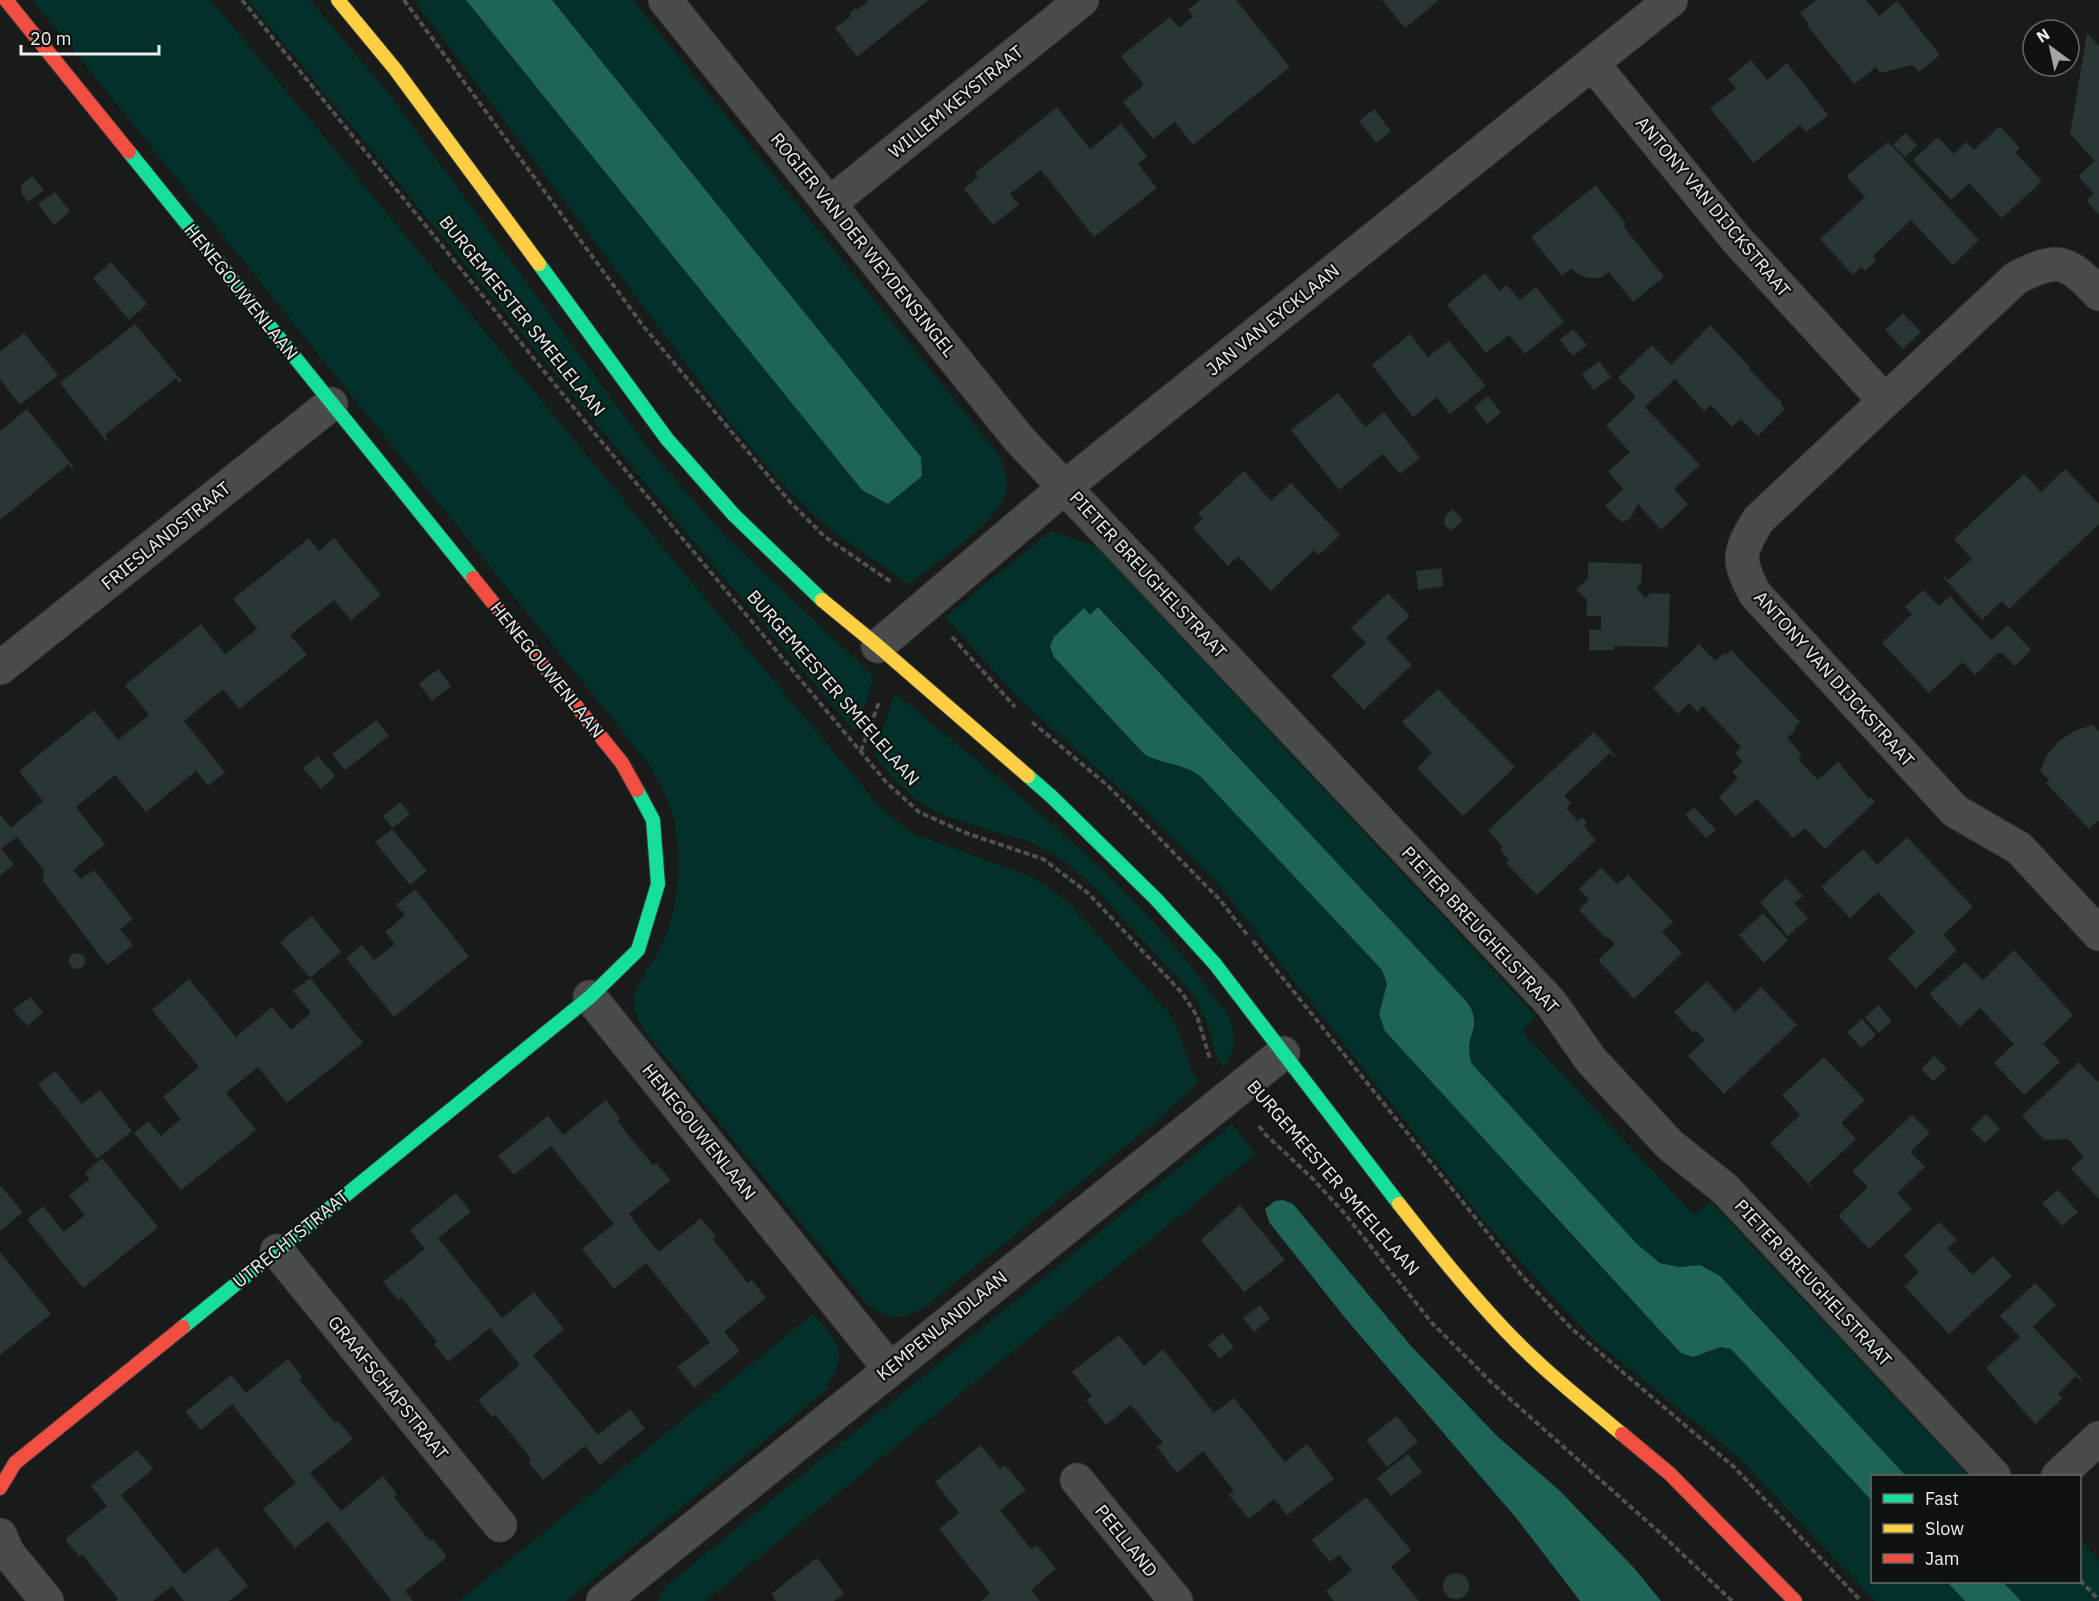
<svg xmlns="http://www.w3.org/2000/svg" width="2099" height="1601" font-family="'IBM Plex Sans',sans-serif">
<style>
.green{fill:#033129}
.water{fill:#1f6557}
.building{fill:#2a3634}
.lines{fill:none;stroke-linecap:round;stroke-linejoin:round}
.street-casing{stroke:#363737;stroke-width:35}
.fast-casing{stroke:#363737;stroke-width:16}
.slow-casing{stroke:#363737;stroke-width:16}
.jam-casing{stroke:#363737;stroke-width:16}
.path{stroke:#4f5050;stroke-width:4;stroke-dasharray:6 3;stroke-linecap:butt}
.street{stroke:#4a4c4b;stroke-width:33}
.fast{stroke:#16e098;stroke-width:14}
.slow{stroke:#ffcf43;stroke-width:14}
.jam{stroke:#f24e42;stroke-width:14}
.labels{text-anchor:middle;stroke-width:4.5;stroke-linejoin:round;paint-order:stroke}
.street-label{font-size:18px;fill:#ebefee;stroke:#0e1312}
</style>
<rect width="100%" height="100%" fill="#181b1a"/>
<path class="green" d="M 33,0 L 211,0 L 674,561 L 874,800 L 894,819 L 914,834 L 1028,875 L 1048,886 L 1072,906 L 1174,1019 L 1192,1072 L 1199,1082 L 1151,1126 L 921,1310 C 896,1321 889,1319 867,1304 L 646,1033 C 642,1026 635,1016 634,1008 C 632,985 652,966 661,946 C 684,897 686,830 659,782 C 655,774 649,766 644,758 Z
M 248,0 L 310,0 L 390,95 L 646,446 L 724,535 L 874,677 L 856,733 L 683,529 Z
M 414,0 L 466,0 L 862,490 L 921,457 L 552,0 L 633,0 L 1000,456 C 1004,468 1009,480 1006,493 C 1001,519 931,567 908,585 C 885,565 858,551 834,532 C 795,501 764,463 732,425 Z
M 1051,531 L 1096,546 L 1536,1016 L 1522,1031 L 1694,1215 L 1710,1201 L 1969,1476 L 1906,1476 L 1748,1305 L 1700,1265 C 1668,1268 1663,1266 1638,1245 L 1472,1064 C 1463,1041 1479,1033 1475,1015 C 1474,1011 1469,1006 1467,1002 L 1099,607 L 1090,615 L 1084,608 L 1054,657 L 1145,755 C 1166,765 1181,763 1200,776 L 1382,970 L 1387,984 L 1379,1014 L 1553,1216 L 1664,1335 L 1681,1353 L 1706,1353 L 1721,1347 L 1731,1349 L 1872,1501 L 1872,1582 L 1947,1582 L 1965,1601 L 1875,1601 L 1738,1457 L 1594,1340 L 1550,1294 L 1483,1220 L 1219,885 L 1142,808 L 1018,698 L 945,617 Z
M 895,693 C 990,772 1091,849 1172,943 C 1192,966 1209,991 1228,1015 C 1237,1035 1235,1050 1224,1068 C 1214,1055 1214,1047 1210,1032 C 1206,1018 1199,1005 1191,992 L 1086,879 L 1062,860 L 1028,841 L 988,830 L 940,814 L 914,798 L 895,780 L 874,755 Z
M 1232,1124 L 1256,1154 L 705,1601 L 657,1601 L 667,1585 Z
M 813,1314 C 835,1339 852,1354 827,1384 L 829,1388 L 566,1601 L 459,1601 Z
M 2080,1538 L 2099,1561 L 2099,1601 L 2021,1601 L 2003,1582 L 2080,1582 Z"/>
<path class="water" d="M 466,0 L 552,0 L 921,457 L 922,476 L 888,504 L 862,490 Z
M 1098,607 L 1467,1002 C 1486,1029 1461,1035 1472,1064 L 1638,1245 L 1660,1263 L 1680,1267 L 1700,1265 L 1720,1276 L 1906,1476 L 1872,1476 L 1872,1501 L 1731,1349 L 1721,1347 L 1693,1357 L 1681,1353 L 1664,1335 L 1385,1031 L 1379,1014 L 1387,984 L 1382,970 L 1200,776 C 1181,763 1166,765 1145,755 L 1054,657 L 1050,646 L 1054,637 L 1084,608 L 1090,615 Z
M 1283,1200 L 1293,1204 L 1411,1346 L 1497,1436 L 1560,1491 L 1634,1568 L 1661,1601 L 1580,1601 L 1517,1519 L 1346,1319 L 1269,1222 L 1265,1209 L 1275,1201 Z
M 1947,1582 L 2003,1582 L 2021,1601 L 1965,1601 Z"/>
<path class="building" d="M 866,0 L 928,0 L 857,57 L 835,28 L 851,16 L 849,13 L 856,8 L 857,10 L 868,2 Z
M 1200,0 L 1236,0 L 1290,67 L 1193,145 L 1175,122 L 1153,139 L 1123,102 L 1144,85 L 1121,56 L 1170,17 L 1179,28 L 1194,16 L 1188,10 Z
M 1382,0 L 1439,0 L 1405,28 Z
M 1816,0 L 1866,0 L 1879,16 L 1897,1 L 1940,55 L 1919,72 L 1912,65 L 1880,73 L 1876,67 L 1854,84 L 1807,25 L 1809,24 L 1800,13 Z
M 2087,33 L 2099,46 L 2099,215 L 2086,200 L 2094,194 L 2078,176 L 2095,161 L 2070,134 Z
M 1751,60 L 1767,80 L 1787,63 L 1828,115 L 1806,132 L 1800,125 L 1754,163 L 1710,108 L 1736,88 L 1728,79 Z
M 1057,107 L 1090,149 L 1121,124 L 1147,156 L 1138,164 L 1157,188 L 1094,237 L 1041,170 L 1010,194 L 1019,205 L 993,225 L 964,189 L 978,177 L 975,173 Z
M 1374,109 L 1391,131 L 1376,143 L 1359,121 Z
M 2000,126 L 2020,148 L 2015,152 L 2042,181 L 2002,218 L 1969,183 L 1951,200 L 1913,160 L 1938,137 L 1954,154 L 1966,142 L 1974,150 Z
M 1905,133 L 1917,145 L 1905,157 L 1893,145 Z
M 1888,142 L 1979,240 L 1953,265 L 1911,220 L 1873,256 L 1876,261 L 1865,271 L 1861,267 L 1853,275 L 1820,239 L 1865,197 L 1846,176 Z
M 32,176 L 44,190 L 28,202 L 22,194 L 21,185 Z
M 1596,185 L 1626,224 L 1623,226 L 1664,277 L 1633,302 L 1609,272 L 1600,278 L 1589,278 L 1579,275 L 1571,268 L 1562,276 L 1531,237 Z
M 55,192 L 70,211 L 54,225 L 38,204 Z
M 111,262 L 147,304 L 129,320 L 93,278 Z
M 1485,273 L 1499,291 L 1507,285 L 1520,300 L 1536,287 L 1564,322 L 1525,354 L 1509,335 L 1486,353 L 1447,305 Z
M 1903,313 L 1921,332 L 1903,349 L 1885,330 Z
M 135,324 L 182,381 L 179,383 L 176,378 L 105,435 L 108,440 L 107,442 L 60,383 Z
M 1710,325 L 1750,367 L 1749,369 L 1782,403 L 1781,405 L 1785,409 L 1758,436 L 1741,419 L 1732,427 L 1711,405 L 1704,411 L 1675,379 L 1645,407 L 1700,465 L 1674,489 L 1688,504 L 1661,530 L 1638,504 L 1630,519 L 1623,522 L 1618,519 L 1605,506 L 1623,489 L 1608,472 L 1630,452 L 1606,426 L 1636,397 L 1618,378 L 1652,345 L 1671,365 Z
M 1573,329 L 1587,345 L 1573,356 L 1560,340 Z
M 24,333 L 58,375 L 20,405 L 0,379 L 0,352 Z
M 1410,334 L 1428,357 L 1449,341 L 1486,386 L 1450,414 L 1437,397 L 1413,417 L 1372,365 Z
M 1599,361 L 1611,377 L 1594,390 L 1582,374 Z
M 1338,393 L 1365,427 L 1384,412 L 1420,458 L 1400,474 L 1383,454 L 1339,490 L 1291,430 Z
M 1488,396 L 1501,412 L 1487,424 L 1474,407 Z
M 27,409 L 74,467 L 72,469 L 69,464 L 0,520 L 0,431 Z
M 2065,469 L 2099,504 L 2099,524 L 2009,609 L 2002,601 L 1982,620 L 1943,577 L 1944,576 L 1948,580 L 1972,559 L 1954,539 L 2024,474 L 2041,492 Z
M 1244,471 L 1271,501 L 1291,483 L 1340,535 L 1319,555 L 1314,550 L 1271,591 L 1238,556 L 1228,566 L 1193,528 L 1203,519 L 1198,514 Z
M 1453,509 L 1463,520 L 1451,531 L 1444,524 L 1445,516 Z
M 309,538 L 319,551 L 334,538 L 381,595 L 351,620 L 334,600 L 290,635 L 307,655 L 239,709 L 223,689 L 184,721 L 225,772 L 208,786 L 196,771 L 146,812 L 115,775 L 76,807 L 105,844 L 73,870 L 81,879 L 94,870 L 133,919 L 120,929 L 133,945 L 107,965 L 43,881 L 44,870 L 17,837 L 1,849 L 14,864 L 0,876 L 0,814 L 11,828 L 43,801 L 19,771 L 94,710 L 118,740 L 149,715 L 125,685 L 201,624 L 225,654 L 257,629 L 233,599 Z
M 1588,562 L 1642,564 L 1641,583 L 1636,587 L 1645,598 L 1651,593 L 1670,594 L 1668,647 L 1614,646 L 1614,650 L 1589,650 L 1589,630 L 1601,630 L 1601,616 L 1586,616 L 1587,600 L 1576,589 L 1588,579 Z
M 1441,568 L 1444,586 L 1418,590 L 1416,571 Z
M 1923,590 L 1939,606 L 1950,596 L 1991,640 L 2008,625 L 2031,650 L 2015,666 L 2002,653 L 1998,653 L 1975,675 L 1963,662 L 1929,693 L 1882,643 L 1912,614 L 1905,607 Z
M 1388,593 L 1410,616 L 1386,638 L 1412,665 L 1364,710 L 1331,676 L 1366,643 L 1351,628 Z
M 1699,644 L 1715,661 L 1724,653 L 1726,655 L 1731,650 L 1800,722 L 1794,728 L 1796,730 L 1787,738 L 1802,755 L 1798,759 L 1818,780 L 1838,762 L 1869,799 L 1871,797 L 1875,802 L 1825,849 L 1805,828 L 1793,838 L 1757,799 L 1736,816 L 1719,797 L 1738,778 L 1732,772 L 1743,762 L 1735,753 L 1741,747 L 1703,706 L 1697,712 L 1689,703 L 1678,714 L 1653,688 Z
M 438,669 L 451,686 L 432,701 L 419,684 Z
M 1438,689 L 1515,767 L 1463,816 L 1417,768 L 1432,753 L 1402,722 Z
M 376,720 L 389,736 L 345,770 L 332,754 Z
M 2093,725 L 2099,732 L 2099,820 L 2089,829 L 2046,783 L 2049,780 L 2040,771 L 2047,755 L 2059,741 L 2076,730 Z
M 1594,732 L 1615,755 L 1614,757 L 1610,753 L 1564,796 L 1571,803 L 1566,808 L 1578,821 L 1582,817 L 1587,823 L 1584,826 L 1596,840 L 1537,895 L 1506,863 L 1509,860 L 1500,850 L 1503,847 L 1488,830 Z
M 318,756 L 335,776 L 321,789 L 303,768 Z
M 400,802 L 410,814 L 393,828 L 383,816 Z
M 1694,807 L 1716,830 L 1706,838 L 1685,815 Z
M 392,829 L 427,871 L 410,885 L 375,842 Z
M 1907,837 L 1973,907 L 1943,935 L 1957,950 L 1916,989 L 1888,958 L 1915,932 L 1878,892 L 1850,918 L 1821,887 L 1863,849 L 1877,865 Z
M 1601,868 L 1617,884 L 1628,875 L 1673,922 L 1662,932 L 1682,953 L 1634,999 L 1598,960 L 1615,944 L 1608,937 L 1606,938 L 1579,910 L 1589,899 L 1579,889 Z
M 1786,878 L 1803,896 L 1794,903 L 1808,918 L 1788,936 L 1760,902 Z
M 415,889 L 469,956 L 394,1017 L 346,958 L 362,945 L 374,960 L 395,944 L 385,932 L 405,915 L 396,905 Z
M 1763,913 L 1788,940 L 1764,963 L 1739,935 Z
M 312,916 L 341,952 L 310,978 L 363,1043 L 287,1103 L 258,1067 L 241,1081 L 226,1093 L 256,1130 L 181,1190 L 134,1133 L 148,1121 L 161,1136 L 181,1119 L 163,1097 L 199,1067 L 152,1010 L 189,979 L 236,1037 L 272,1007 L 291,1030 L 311,1013 L 293,991 L 310,978 L 280,942 Z
M 2014,950 L 2073,1015 L 2043,1044 L 2060,1062 L 2024,1095 L 1994,1063 L 2014,1044 L 1980,1008 L 1960,1027 L 1929,994 L 1965,962 L 1983,980 Z
M69 961a8 8 0 1 1 16 0a8 8 0 1 1-16 0Z
M 1707,981 L 1735,1012 L 1761,987 L 1797,1025 L 1724,1094 L 1688,1056 L 1705,1040 L 1696,1030 L 1693,1033 L 1674,1012 Z
M 30,997 L 43,1013 L 27,1026 L 13,1010 Z
M 1878,1005 L 1892,1021 L 1879,1033 L 1865,1018 Z
M 1862,1019 L 1876,1035 L 1861,1048 L 1847,1032 Z
M 1934,1056 L 1947,1069 L 1933,1081 L 1921,1069 Z
M 1824,1057 L 1865,1100 L 1841,1123 L 1856,1139 L 1809,1183 L 1813,1187 L 1812,1188 L 1770,1143 L 1800,1115 L 1782,1095 Z
M 2079,1062 L 2097,1082 L 2099,1080 L 2099,1199 L 2071,1169 L 2084,1157 L 2068,1139 L 2044,1140 L 2022,1116 Z
M 55,1071 L 82,1104 L 100,1090 L 132,1131 L 97,1159 L 38,1084 Z
M 606,1100 L 620,1118 L 617,1121 L 653,1165 L 656,1163 L 671,1180 L 629,1214 L 643,1233 L 659,1252 L 701,1218 L 716,1236 L 712,1238 L 748,1283 L 752,1280 L 766,1298 L 724,1332 L 740,1351 L 694,1388 L 677,1367 L 710,1342 L 646,1263 L 614,1289 L 582,1249 L 614,1224 L 551,1146 L 514,1175 L 498,1156 L 548,1116 L 563,1135 Z
M 1986,1114 L 2000,1129 L 1985,1143 L 1971,1129 Z
M 1912,1115 L 1930,1133 L 1910,1152 L 1925,1167 L 1897,1193 L 1912,1209 L 1869,1249 L 1838,1216 L 1868,1187 L 1852,1171 Z
M 102,1158 L 158,1227 L 83,1288 L 27,1219 L 43,1206 L 64,1232 L 85,1215 L 69,1195 L 90,1179 L 85,1173 Z
M 0,1185 L 23,1212 L 0,1231 Z
M 2058,1190 L 2078,1212 L 2062,1226 L 2042,1203 Z
M 456,1193 L 471,1212 L 438,1238 L 502,1318 L 534,1292 L 564,1329 L 533,1355 L 598,1435 L 630,1409 L 645,1428 L 600,1465 L 585,1446 L 543,1480 L 528,1462 L 531,1459 L 513,1436 L 495,1415 L 492,1417 L 478,1400 L 520,1365 L 490,1328 L 448,1362 L 434,1344 L 437,1342 L 401,1297 L 398,1300 L 383,1282 L 425,1249 L 410,1230 Z
M 1240,1205 L 1285,1260 L 1244,1292 L 1201,1240 Z
M 1939,1222 L 1957,1240 L 1947,1248 L 1973,1275 L 1993,1256 L 2012,1276 L 1949,1334 L 1904,1286 L 1919,1272 L 1904,1256 Z
M 0,1252 L 51,1314 L 0,1355 Z
M 2035,1283 L 2056,1305 L 2033,1327 L 2082,1379 L 2081,1381 L 2076,1376 L 2058,1394 L 2063,1398 L 2035,1424 L 1986,1368 L 2020,1337 L 2000,1316 Z
M 1260,1305 L 1270,1318 L 1254,1332 L 1243,1318 Z
M 1222,1333 L 1234,1347 L 1220,1359 L 1208,1345 Z
M 1119,1335 L 1144,1366 L 1163,1349 L 1214,1413 L 1234,1398 L 1285,1462 L 1307,1444 L 1334,1479 L 1287,1515 L 1274,1499 L 1249,1519 L 1229,1495 L 1234,1491 L 1203,1451 L 1177,1473 L 1157,1447 L 1163,1443 L 1131,1405 L 1106,1425 L 1086,1400 L 1092,1396 L 1072,1372 Z
M 288,1359 L 302,1377 L 299,1379 L 316,1400 L 335,1423 L 338,1421 L 353,1439 L 310,1473 L 325,1491 L 341,1511 L 383,1476 L 397,1494 L 394,1497 L 430,1541 L 433,1539 L 447,1557 L 405,1591 L 413,1601 L 389,1601 L 391,1600 L 328,1521 L 295,1548 L 263,1509 L 296,1483 L 232,1404 L 201,1430 L 185,1412 L 231,1375 L 246,1393 Z
M 1397,1416 L 1418,1442 L 1387,1467 L 1366,1440 Z
M 981,1445 L 1000,1469 L 1005,1465 L 1026,1490 L 1000,1510 L 1031,1549 L 1037,1545 L 1056,1569 L 1031,1590 L 1040,1601 L 981,1601 L 990,1593 L 939,1529 L 959,1513 L 935,1482 Z
M 137,1450 L 153,1469 L 121,1495 L 184,1574 L 217,1547 L 248,1586 L 229,1601 L 184,1601 L 172,1586 L 153,1601 L 116,1601 L 118,1599 L 82,1554 L 80,1557 L 65,1539 L 107,1506 L 91,1486 Z
M 1408,1454 L 1422,1472 L 1391,1496 L 1377,1478 Z
M 1366,1497 L 1411,1550 L 1391,1567 L 1419,1601 L 1334,1601 L 1326,1591 L 1352,1570 L 1339,1555 L 1330,1562 L 1312,1540 Z
M 817,1558 L 844,1593 L 834,1601 L 776,1601 L 771,1594 Z
M1443 1586a13 13 0 1 1 26 0a13 13 0 1 1-26 0Z"/>
<g class="lines">
<defs>
<path id="street" d="M 665,0 L 1019,439 L 1551,1003 L 1591,1060 L 1670,1145 L 1725,1189 L 1994,1476
M 1592,63 L 1737,240 L 1885,401
M 829,204 L 1082,0
M 2099,294 C 2067,260 2058,256 2016,278 L 1758,520 C 1738,554 1737,559 1755,594 L 1955,811 L 2019,848 L 2099,934
M 878,646 L 1065,487 L 1671,0
M 0,668 L 331,404
M 590,997 L 889,1368
M 277,1251 L 500,1525
M 2058,1476 L 2099,1438
M 1077,1480 L 1176,1601
M 0,1535 L 8,1553 L 47,1601
M 603,1601 L 1283,1053"/>
<path id="fast" d="M 129,152 L 473,578
M 539,264 L 667,439 L 734,515 L 822,600
M 1028,776 L 1052,797 L 1156,899 L 1215,964 L 1399,1204
M 183,1327 L 590,997 L 638,950 L 658,884 L 653,820 L 637,790"/>
<path id="slow" d="M 338,0 L 395,69 L 539,264
M 822,600 L 878,646 L 1028,776
M 1399,1204 C 1433,1247 1467,1290 1505,1330 C 1541,1368 1582,1401 1622,1434"/>
<path id="jam" d="M 6,0 L 129,152
M 473,578 L 622,763 L 637,790
M 1622,1434 L 1670,1474 L 1795,1601
M 0,1488 L 15,1463 L 183,1327"/>
</defs>
<use href="#street" class="street-casing"/>
<use href="#fast" class="fast-casing"/>
<use href="#slow" class="slow-casing"/>
<use href="#jam" class="jam-casing"/>
<path class="path" d="M 242,0 L 596,435 L 886,782 L 919,812 L 966,833 L 1043,859 L 1088,893 L 1182,993 L 1197,1016 L 1210,1059
M 404,0 L 644,327 L 790,502 L 825,537 L 891,582
M 952,637 L 1015,707
M 1032,722 L 1108,786 L 1220,900 L 1248,936
M 861,751 L 879,702
M 1253,941 L 1523,1277 L 1572,1329 L 1734,1467 L 1861,1601
M 1259,1126 L 1266,1135 L 1312,1178 L 1345,1214 L 1432,1323 L 1492,1383 L 1659,1532 L 1732,1601
M 2080,1580 L 2099,1600"/>
<use href="#street" class="street"/>
<use href="#fast" class="fast"/>
<use href="#slow" class="slow"/>
<use href="#jam" class="jam"/>
</g>
<g class="labels">
<g class="street-label">
<text transform="translate(956 102) rotate(-39)" y="6">WILLEM KEYSTRAAT</text>
<text transform="translate(1713 207) rotate(50)" y="6">ANTONY VAN DIJCKSTRAAT</text>
<text transform="translate(863 245) rotate(51)" y="6">ROGIER VAN DER WEYDENSINGEL</text>
<text transform="translate(241 292) rotate(51)" y="6">HENEGOUWENLAAN</text>
<text transform="translate(522 316) rotate(51)" y="6">BURGEMEESTER SMEELELAAN</text>
<text transform="translate(1273 320) rotate(-39)" y="6">JAN VAN EYCKLAAN</text>
<text transform="translate(166 536) rotate(-39)" y="6">FRIESLANDSTRAAT</text>
<text transform="translate(1148 575) rotate(47)" y="6">PIETER BREUGHELSTRAAT</text>
<text transform="translate(547 670) rotate(51)" y="6">HENEGOUWENLAAN</text>
<text transform="translate(1834 679) rotate(48)" y="6">ANTONY VAN DIJCKSTRAAT</text>
<text transform="translate(833 688) rotate(49)" y="6">BURGEMEESTER SMEELELAAN</text>
<text transform="translate(1480 930) rotate(47)" y="6">PIETER BREUGHELSTRAAT</text>
<text transform="translate(699 1132) rotate(51)" y="6">HENEGOUWENLAAN</text>
<text transform="translate(1333 1178) rotate(49)" y="6">BURGEMEESTER SMEELELAAN</text>
<text transform="translate(291 1239) rotate(-39)" y="6">UTRECHTSTRAAT</text>
<text transform="translate(1813 1283) rotate(47)" y="6">PIETER BREUGHELSTRAAT</text>
<text transform="translate(942 1326) rotate(-39)" y="6">KEMPENLANDLAAN</text>
<text transform="translate(388 1388) rotate(51)" y="6">GRAAFSCHAPSTRAAT</text>
<text transform="translate(1126 1541) rotate(51)" y="6">PEELLAND</text>
</g>
</g>
<rect x="1871" y="1475" width="210" height="108" fill="#0e1312" stroke="#666b6a" stroke-width="1.5"/>
<rect x="1883" y="1494" width="30" height="9" fill="#16e098" stroke="#666b6a" stroke-width="1.5"/>
<text x="1925" y="1505" font-size="18" fill="#ebefee">Fast</text>
<rect x="1883" y="1524" width="30" height="9" fill="#ffcf43" stroke="#666b6a" stroke-width="1.5"/>
<text x="1925" y="1535" font-size="18" fill="#ebefee">Slow</text>
<rect x="1883" y="1554" width="30" height="9" fill="#f24e42" stroke="#666b6a" stroke-width="1.5"/>
<text x="1925" y="1565" font-size="18" fill="#ebefee">Jam</text>
<g transform="translate(2051 48) rotate(327)"><circle r="28" fill="#0e1312" stroke="#666b6a" stroke-width="1.5"/>
<path d="M0-4.5L10 22L0 15L-10 22Z" fill="#a1a5a4"/>
<text y="-9" font-size="16" font-weight="bold" text-anchor="middle" fill="#ebefee">N</text>
</g>
<path d="M21 45v9h138v-9" fill="none" stroke="#ebefee" stroke-width="3"/>
<text x="30" y="45" font-size="18" fill="#ebefee" stroke="#0e1312" stroke-width="4.5" paint-order="stroke">20 m</text>
</svg>
